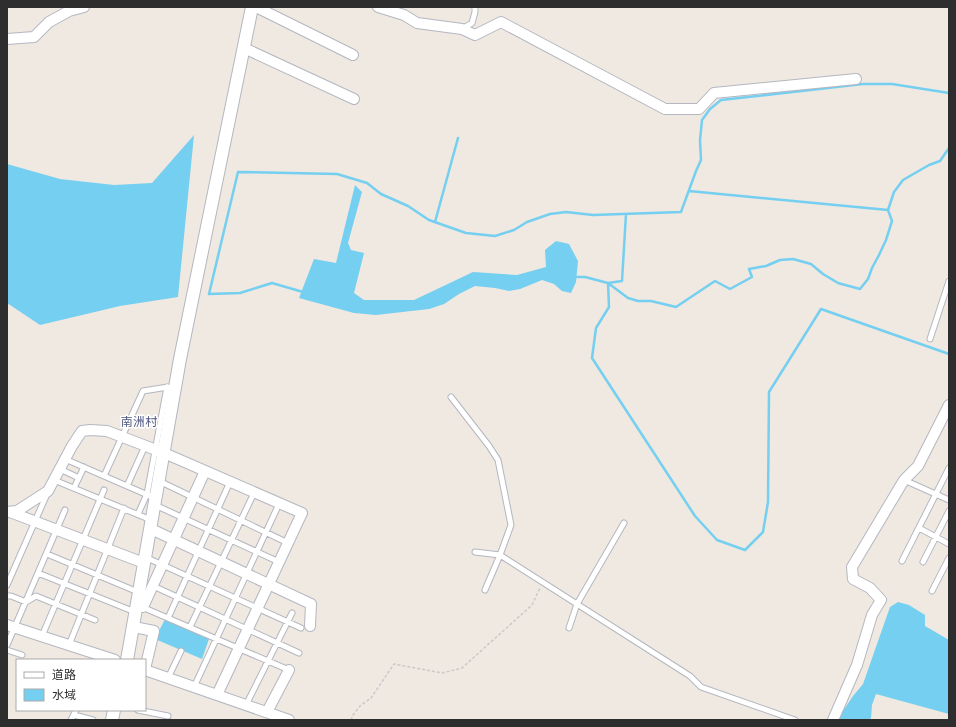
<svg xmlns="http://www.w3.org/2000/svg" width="956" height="727" font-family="Poppins,'Noto Sans SC',sans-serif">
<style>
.water{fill:#75cff0}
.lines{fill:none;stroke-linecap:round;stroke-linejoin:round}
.stream{stroke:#75cff0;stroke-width:2.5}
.service-casing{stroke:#b4b7c1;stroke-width:7}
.minor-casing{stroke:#b4b7c1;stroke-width:12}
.tertiary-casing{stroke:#b4b7c1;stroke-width:14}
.path{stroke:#c9c9c9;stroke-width:1.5;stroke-dasharray:3 2;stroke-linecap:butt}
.service{stroke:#fff;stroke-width:5}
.minor{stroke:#fff;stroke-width:10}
.tertiary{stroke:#fff;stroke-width:12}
.labels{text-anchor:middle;stroke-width:3;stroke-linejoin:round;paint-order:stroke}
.quarter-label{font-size:12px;fill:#4d5680;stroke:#fff}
</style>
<rect width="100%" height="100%" fill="#efe9e1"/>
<path class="water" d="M 194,135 L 178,297 L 120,306 L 40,325 L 7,303 L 7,164 L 60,179 L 114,185 L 152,183 Z
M 355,185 L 362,192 L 348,243 L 351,250 L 364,253 L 354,293 L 364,300 L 414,300 L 473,272 L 517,275 L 546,267 L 545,250 L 556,241 L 569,244 L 578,261 L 576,282 L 571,293 L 562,291 L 554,284 L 542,280 L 520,289 L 509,291 L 495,288 L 475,286 L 459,294 L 444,304 L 429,309 L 376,315 L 354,313 L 299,298 L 314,259 L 336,263 Z
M 898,602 L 909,605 L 925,615 L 925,626 L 949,640 L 949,714 L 876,694 L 872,705 L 871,718 L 869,720 L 837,720 L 853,696 L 863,684 L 890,607 Z
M 165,619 L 209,639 L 202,659 L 155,639 Z"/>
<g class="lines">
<path class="stream" d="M 689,191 L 888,210
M 626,214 L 622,281 L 608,283 L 628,298 L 638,301 L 651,301 L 676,307 L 715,281 L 730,289 L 752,277 L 749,269 L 766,266 L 780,260 L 793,259 L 811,264 L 823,274 L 838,283 L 860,289 L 868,279 L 872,268 L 879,255 L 886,240 L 892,221 L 888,210 L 894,192 L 903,180 L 929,165 L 940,161 L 949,148
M 435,222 L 458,138
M 574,277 L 585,277 L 608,283 L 609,307 L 596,328 L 592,358 L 695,516 L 717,540 L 745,550 L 763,532 L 768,502 L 769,392 L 821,309 L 949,354
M 303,292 L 272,283 L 240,293 L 209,294 L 238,172 L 337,174 L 367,183 L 381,194 L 408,206 L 429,220 L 466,233 L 495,236 L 514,230 L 527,222 L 550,214 L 566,212 L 593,215 L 681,212 L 696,171 L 701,160 L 700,140 L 702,120 L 710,109 L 721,100 L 863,84 L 892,84 L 949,93"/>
<defs>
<path id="service" d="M 462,29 L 472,23 L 475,12 L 475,7
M 930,339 L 949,281
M 451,397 L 489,446 L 498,460 L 511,525 L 500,555 L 690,676 L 701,687 L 795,720
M 65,459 L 150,496
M 60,469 L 79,478
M 104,476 L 143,391 L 168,387
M 54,480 L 151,520
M 904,480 L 949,500
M 159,481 L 288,543
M 127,486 L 145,446
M 74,488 L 84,467
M 155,505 L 279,562
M 138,514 L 147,494 L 167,387
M 919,528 L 949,544
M 475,552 L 500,555 L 485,590
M 47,554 L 138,592
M 145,557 L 301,628
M 902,561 L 949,468
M 923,562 L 949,511
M 38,573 L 135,612
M 7,585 L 47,494
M 151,585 L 299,653
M 932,591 L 949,558
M 7,596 L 11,596 L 26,602 L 36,596 L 95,620
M 142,607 L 289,670
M 168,618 L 230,482
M 190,627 L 254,493
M 569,628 L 577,604 L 624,523
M 42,636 L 104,490
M 7,645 L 65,510
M 69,645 L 124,508
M 7,650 L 22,655
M 168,678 L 181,651
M 194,687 L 279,504
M 246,705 L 292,613
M 138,710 L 168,716
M 74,715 L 93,720
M 71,720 L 76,710"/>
<path id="minor" d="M 256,7 L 353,55
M 378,7 L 404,15 L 417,23 L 462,29 L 475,35 L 501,22 L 665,109 L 699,109 L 714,93 L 856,79
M 7,39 L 34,37 L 49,22 L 69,11 L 84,7
M 244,48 L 354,99
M 7,512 L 17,511 L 48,491 L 72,446 L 82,431 L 90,430 L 107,431 L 164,453 L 302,513 L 217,695
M 10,512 L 144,563
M 151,529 L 311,604 L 310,626
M 143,607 L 205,471
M 7,625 L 115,660
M 134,627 L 154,631 L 145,669
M 145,670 L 289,720
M 267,712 L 289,670
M 833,720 L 857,665 L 872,615 L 881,600 L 870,588 L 853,579 L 852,567 L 904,480 L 918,466 L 949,405"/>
<path id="tertiary" d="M 127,660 L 180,359 L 252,7
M 112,720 L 114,710"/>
</defs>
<use href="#service" class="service-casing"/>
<use href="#minor" class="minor-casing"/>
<use href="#tertiary" class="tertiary-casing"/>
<path class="path" d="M 351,720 L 353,715 L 360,706 L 371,698 L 394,664 L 442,673 L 462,668 L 532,605 L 540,588"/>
<use href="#service" class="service"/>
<use href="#minor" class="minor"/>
<use href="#tertiary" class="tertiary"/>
</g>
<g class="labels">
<g class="quarter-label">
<text x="139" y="426">南洲村</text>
</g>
</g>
<rect width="956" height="727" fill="none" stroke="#2e2e2e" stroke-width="16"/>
<rect x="16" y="659" width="130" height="52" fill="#ffffff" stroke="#ababab"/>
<rect x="24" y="672" width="20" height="6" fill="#ffffff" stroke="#ababab"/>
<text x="52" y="679" font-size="12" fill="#2e2e2e">道路</text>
<rect x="24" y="689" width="20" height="12" fill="#75cff0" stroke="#ababab"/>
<text x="52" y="699" font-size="12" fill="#2e2e2e">水域</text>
</svg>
